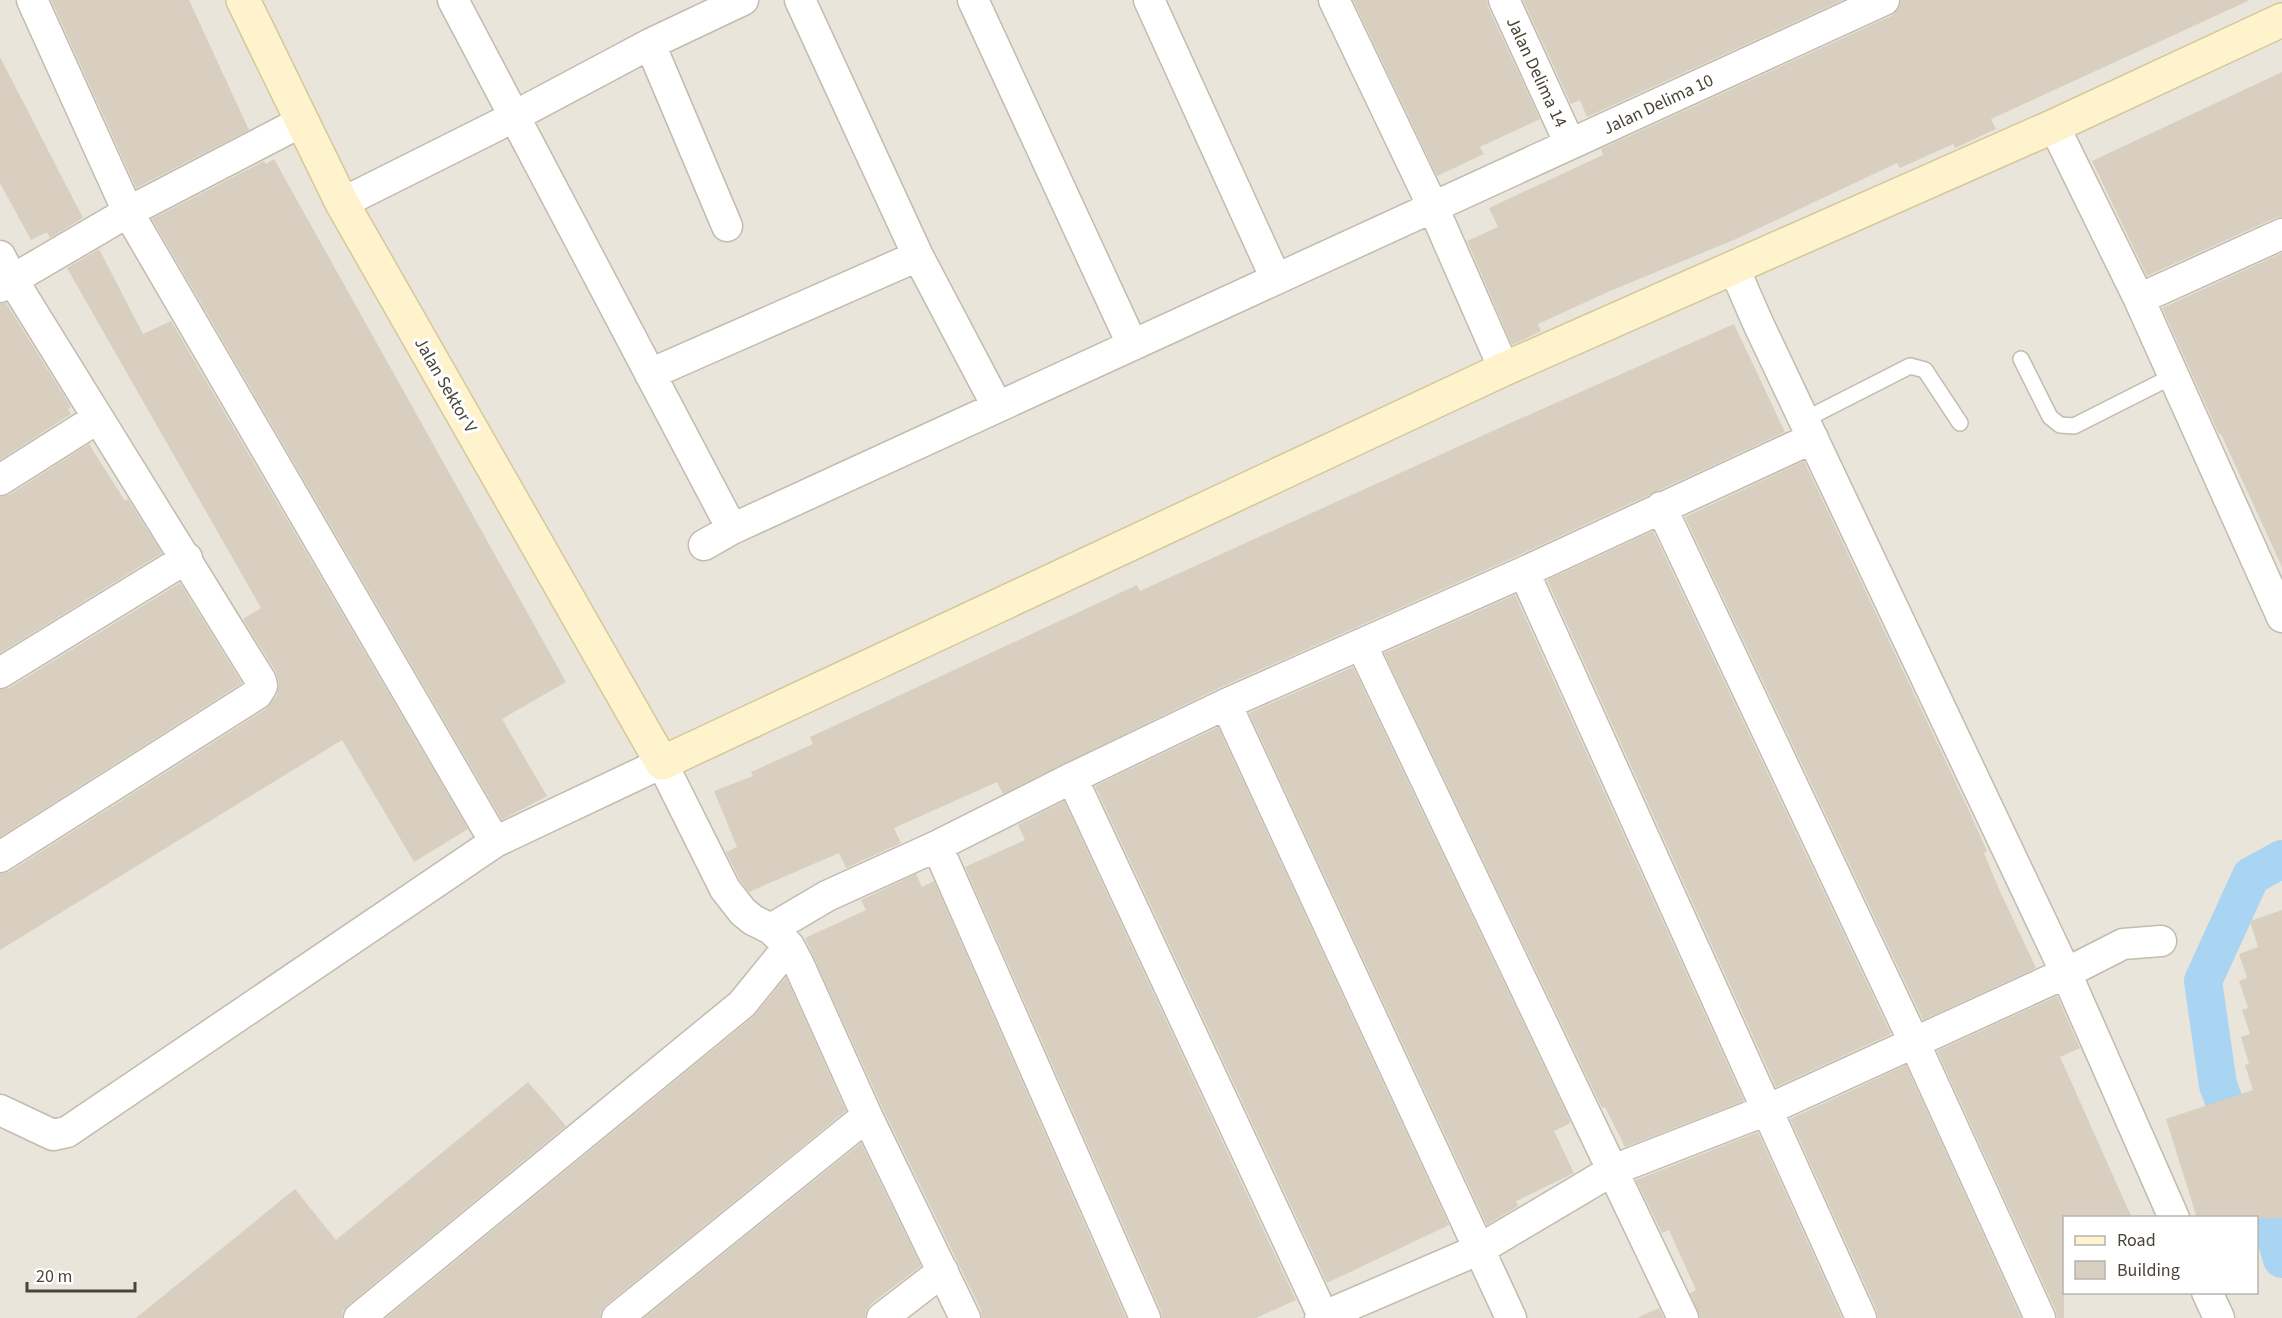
<svg xmlns="http://www.w3.org/2000/svg" width="2282" height="1318" font-family="'Source Sans 3',sans-serif">
<style>
.residential{fill:#eae5da;fill-rule:evenodd}
.lines{fill:none;stroke-linecap:round;stroke-linejoin:round}
.canal{stroke:#a9d4f2;stroke-width:38}
.building{fill:#d8cfc1}
.lane-casing{stroke:#c2bbae;stroke-width:18}
.street-casing{stroke:#c2bbae;stroke-width:33}
.secondary-casing{stroke:#d6c79b;stroke-width:36}
.lane{stroke:#fff;stroke-width:15}
.street{stroke:#fff;stroke-width:30}
.secondary{stroke:#fff3cd;stroke-width:33}
.labels{text-anchor:middle;stroke-width:6;stroke-linejoin:round;paint-order:stroke}
.street-label{font-size:18px;fill:#4b4439;stroke:#fff}
</style>
<rect width="100%" height="100%" fill="#f6f3ec"/>
<path class="residential" d="M 0,0 L 2282,0 L 2282,1318 L 0,1318 ZM 2064,1218 L 2256,1218 L 2256,1292 L 2064,1292 Z"/>
<g class="lines">
<path class="canal" d="M 2282,859 L 2251,876 L 2203,981 L 2218,1085 L 2274,1232 L 2282,1259"/>
</g>
<path class="building" d="M 51,0 L 189,0 L 249,130 L 136,188 Z
M 1353,0 L 1487,0 L 1488,7 L 1540,119 L 1480,147 L 1484,154 L 1437,176 Z
M 1523,0 L 1843,0 L 1587,117 L 1580,100 L 1571,104 Z
M 1901,0 L 2250,0 L 1991,119 L 1996,129 L 1955,148 L 1953,144 L 1900,168 L 1897,163 L 1736,239 L 1610,291 L 1538,324 L 1541,331 L 1512,345 L 1467,241 L 1498,227 L 1489,208 L 1603,155 L 1601,149 L 1891,16 L 1898,9 Z
M 0,57 L 83,218 L 50,238 L 47,232 L 31,240 L 0,183 Z
M 2282,72 L 2282,217 L 2275,218 L 2147,276 L 2092,161 Z
M 274,159 L 566,682 L 502,719 L 547,796 L 502,820 L 152,219 L 264,161 L 266,164 Z
M 99,249 L 143,334 L 171,321 L 468,829 L 414,862 L 342,740 L 0,950 L 0,874 L 9,872 L 266,709 L 277,695 L 279,683 L 276,672 L 243,619 L 261,608 L 67,268 Z
M 2282,253 L 2282,567 L 2221,434 L 2219,434 L 2162,308 Z
M 6,303 L 71,407 L 68,409 L 71,414 L 0,460 L 0,304 Z
M 1734,324 L 1785,432 L 1517,556 L 1219,688 L 1003,794 L 997,782 L 894,828 L 901,843 L 846,868 L 839,853 L 749,892 L 740,880 L 726,852 L 737,847 L 714,791 L 753,776 L 751,772 L 813,744 L 810,737 L 1137,585 L 1140,591 L 1508,424 Z
M 89,444 L 125,501 L 128,499 L 162,553 L 0,653 L 0,497 L 9,495 Z
M 1804,461 L 1965,802 L 1987,851 L 1984,853 L 1999,889 L 2036,968 L 1923,1020 L 1685,517 Z
M 1653,531 L 1891,1034 L 1776,1087 L 1547,580 Z
M 180,583 L 242,683 L 0,837 L 0,690 L 9,688 Z
M 1515,595 L 1744,1101 L 1625,1147 L 1605,1107 L 1602,1108 L 1384,653 Z
M 1353,667 L 1571,1123 L 1554,1131 L 1574,1173 L 1516,1201 L 1518,1206 L 1487,1225 L 1249,713 Z
M 1218,727 L 1449,1225 L 1327,1283 L 1095,786 Z
M 1064,801 L 1296,1300 L 1256,1318 L 1162,1318 L 1161,1311 L 965,867 L 1025,840 L 1018,825 Z
M 916,874 L 922,887 L 934,881 L 1126,1318 L 982,1318 L 981,1310 L 883,1109 L 805,938 L 866,910 L 861,900 Z
M 2282,910 L 2282,1218 L 2197,1218 L 2166,1119 L 2253,1090 L 2245,1065 L 2249,1064 L 2241,1037 L 2250,1034 L 2242,1010 L 2248,1008 L 2239,981 L 2247,978 L 2239,954 L 2258,947 L 2250,921 Z
M 786,977 L 846,1111 L 606,1305 L 601,1311 L 600,1318 L 386,1318 L 753,1017 Z
M 2057,996 L 2080,1048 L 2060,1057 L 2132,1218 L 2064,1218 L 2064,1318 L 2057,1318 L 2056,1311 L 1937,1051 Z
M 1906,1065 L 2021,1318 L 1878,1318 L 1877,1311 L 1790,1119 Z
M 528,1082 L 566,1126 L 348,1305 L 343,1311 L 342,1318 L 136,1318 L 295,1189 L 336,1240 Z
M 1758,1132 L 1842,1318 L 1700,1318 L 1690,1293 L 1696,1290 L 1669,1230 L 1662,1233 L 1636,1180 Z
M 861,1143 L 921,1266 L 871,1304 L 866,1311 L 865,1318 L 644,1318 Z
M 1659,1308 L 1664,1318 L 1637,1318 Z"/>
<g class="lines">
<defs>
<path id="lane" d="M 2021,359 L 2050,417 L 2060,425 L 2074,426 L 2173,376
M 1804,420 L 1910,366 L 1925,370 L 1960,423"/>
<path id="street" d="M 32,0 L 128,212 L 495,842
M 453,0 L 732,529
M 800,0 L 918,256 L 997,406
M 973,0 L 1132,344
M 1149,0 L 1276,279
M 1334,0 L 1433,207 L 1504,369
M 1504,0 L 1570,144
M 650,44 L 727,226
M 2054,126 L 2139,299 L 2282,617
M 342,203 L 496,126 L 650,44 L 743,0
M 0,256 L 12,279 L 261,681 L 262,686 L 257,694 L 0,857
M 1734,268 L 1757,321 L 2066,973 L 2174,1218
M 0,287 L 128,212 L 301,122
M 2139,299 L 2282,234
M 650,374 L 918,256
M 0,480 L 98,418
M 1661,507 L 1914,1042 L 2040,1318
M 704,545 L 732,529 L 1884,0
M 1524,572 L 1861,1318
M 1361,644 L 1683,1318
M 0,673 L 187,558
M 1226,704 L 1511,1318
M 1072,778 L 1324,1318
M 937,846 L 1145,1318
M 771,929 L 827,896 L 937,846 L 1072,778 L 1226,704 L 1524,572 L 1813,438
M 0,1110 L 53,1135 L 67,1132 L 495,842 L 662,763 L 725,889 L 743,912 L 753,920 L 771,929 L 789,946 L 799,965 L 867,1116 L 965,1318
M 2207,1292 L 2219,1318
M 359,1318 L 742,1004 L 789,946
M 617,1318 L 867,1116
M 882,1318 L 943,1271
M 1320,1318 L 1480,1249 L 1613,1170 L 1767,1110 L 2066,973 L 2123,944 L 2161,941"/>
<path id="secondary" d="M 243,0 L 342,203 L 662,763 L 1504,369 L 2054,126 L 2282,20"/>
</defs>
<use href="#lane" class="lane-casing"/>
<use href="#street" class="street-casing"/>
<use href="#secondary" class="secondary-casing"/>
<use href="#lane" class="lane"/>
<use href="#street" class="street"/>
<use href="#secondary" class="secondary"/>
</g>
<g class="labels">
<g class="street-label">
<text transform="translate(1537 72) rotate(65)" y="6">Jalan Delima 14</text>
<text transform="translate(1658 104) rotate(-25)" y="6">Jalan Delima 10</text>
<text transform="translate(446 385) rotate(60)" y="6">Jalan Sektor V</text>
</g>
</g>
<rect x="2063" y="1216" width="195" height="78" fill="#ffffff" stroke="#b7b4b0" stroke-width="1.5"/>
<rect x="2075" y="1236" width="30" height="9" fill="#fff3cd" stroke="#b7b4b0" stroke-width="1.5"/>
<text x="2117" y="1246" font-size="18" fill="#4b4439">Road</text>
<rect x="2075" y="1261" width="30" height="18" fill="#d8cfc1" stroke="#b7b4b0" stroke-width="1.5"/>
<text x="2117" y="1276" font-size="18" fill="#4b4439">Building</text>
<path d="M27 1282v9h108v-9" fill="none" stroke="#4b4439" stroke-width="3"/>
<text x="36" y="1282" font-size="18" fill="#4b4439" stroke="#ffffff" stroke-width="4.5" paint-order="stroke">20 m</text>
</svg>
